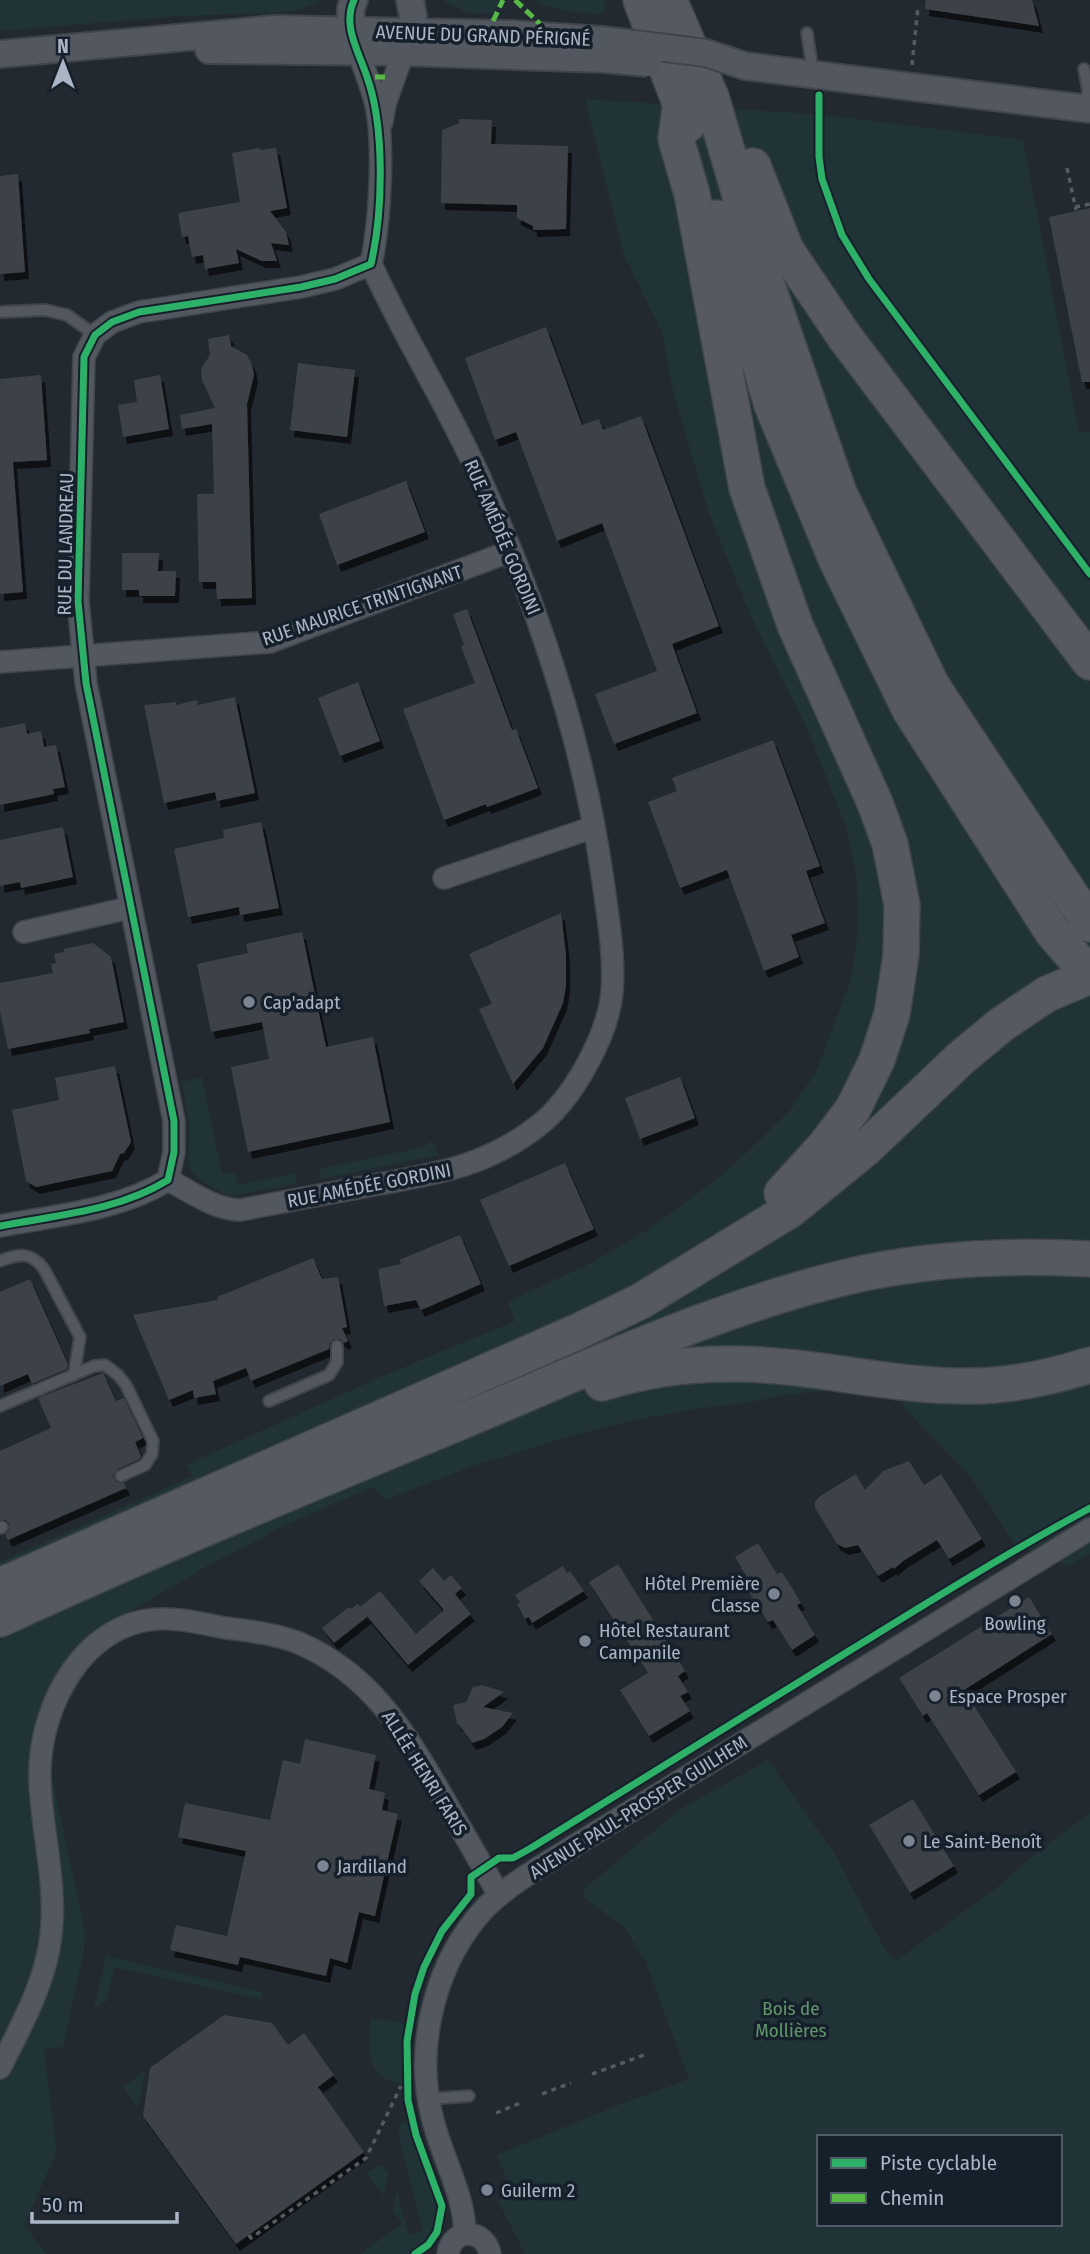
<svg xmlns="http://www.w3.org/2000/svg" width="1090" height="2254" font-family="'Fira Sans Condensed',sans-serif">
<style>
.green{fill:#203336;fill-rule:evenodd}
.building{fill:#3d424a;filter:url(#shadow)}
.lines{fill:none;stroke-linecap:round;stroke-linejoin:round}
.service-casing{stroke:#40454b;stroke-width:14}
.minor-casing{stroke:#40454b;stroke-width:24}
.tertiary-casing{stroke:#40454b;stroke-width:30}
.trunk-casing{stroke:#3f454c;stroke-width:38}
.path{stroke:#545b62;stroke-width:3.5;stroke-dasharray:5 5;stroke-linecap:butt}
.service{stroke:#525760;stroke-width:10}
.minor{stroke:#525760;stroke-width:21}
.tertiary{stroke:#525760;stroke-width:26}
.trunk{stroke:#565a60;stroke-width:35}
.tertiary-bridge-casing{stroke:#40454b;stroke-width:30;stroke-linecap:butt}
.tertiary-bridge{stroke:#525760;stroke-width:26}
.quiet{stroke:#58b947;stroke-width:5;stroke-dasharray:10 5;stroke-linecap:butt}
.cycleway-casing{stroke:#16202b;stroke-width:11}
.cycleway{stroke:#2db169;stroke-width:7}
.poi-dot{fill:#7b8491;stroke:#16202b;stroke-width:2.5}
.labels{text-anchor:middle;stroke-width:7;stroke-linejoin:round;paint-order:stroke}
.street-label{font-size:19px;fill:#aab5c5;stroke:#16202b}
.poi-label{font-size:19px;fill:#aab5c5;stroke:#16202b;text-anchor:start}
.park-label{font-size:19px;fill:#60966a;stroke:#16202b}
</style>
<defs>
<filter id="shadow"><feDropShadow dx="4" dy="7" stdDeviation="0" flood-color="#0009"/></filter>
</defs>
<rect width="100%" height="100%" fill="#232930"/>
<path class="green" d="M 0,0 L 322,0 L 302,9 L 286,12 L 167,17 L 0,31 Z
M 442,0 L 500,0 L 495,13 L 467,13 Z
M 534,0 L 604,0 L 605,10 L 599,14 C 576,12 554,11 534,0 Z
M 585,99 L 826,115 L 1023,140 L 1079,432 L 1090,431 L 1090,1554 L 1068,1566 L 1015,1545 L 971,1477 L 912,1416 L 896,1393 L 831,1390 L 786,1395 L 744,1403 L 693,1409 L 621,1423 L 571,1436 L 473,1466 L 385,1500 L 373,1487 L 267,1533 L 267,1536 L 207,1566 L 121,1617 L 67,1704 L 59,1721 L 52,1751 L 51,1773 L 85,1931 L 84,1951 L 63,2047 L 44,2050 L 57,2152 L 24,2224 L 46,2254 L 0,2254 L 0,1562 L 193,1476 L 186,1465 L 378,1378 L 515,1321 L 508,1302 L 589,1264 L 635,1238 L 674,1211 L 727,1171 L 790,1110 L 816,1072 L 851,979 L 858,929 L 857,880 L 847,829 L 806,726 L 753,621 L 709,514 L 673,391 L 662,332 L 624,255 Z
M 202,1077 L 222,1174 L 235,1172 L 238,1185 L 296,1173 L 297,1184 L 229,1196 L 199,1180 L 190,1169 L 188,1161 L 189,1125 L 182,1082 Z
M 432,1141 L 439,1155 L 321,1179 L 319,1169 L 423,1147 Z
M 768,1760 L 834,1853 L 884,1947 L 890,1956 L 897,1960 L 994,1890 L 1038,1851 L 1090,1813 L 1090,2254 L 525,2254 L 498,2201 L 509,2194 L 509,2188 L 497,2155 L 613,2107 L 689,2079 L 645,1960 L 624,1927 L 582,1896 L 586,1887 L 679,1810 ZM 819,2137 L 1060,2137 L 1060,2224 L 819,2224 Z
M 106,1956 L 262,1992 L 261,1999 L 114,1967 L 107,2001 L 94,2008 Z
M 370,2018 L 404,2023 L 402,2083 C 363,2079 370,2047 370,2018 Z
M 145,2071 L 138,2109 L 123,2087 Z
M 407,2120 L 436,2201 C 441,2221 428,2250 406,2254 C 391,2254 374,2254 360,2254 L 402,2224 L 392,2210 L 397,2192 L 409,2235 L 423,2231 L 398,2134 L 400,2125 Z
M 379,2166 L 383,2167 L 389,2173 L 383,2196 L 366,2172 Z"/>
<path class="building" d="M 926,0 L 1032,0 L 1039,26 L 925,9 Z
M 459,119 L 492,120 L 491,144 L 568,146 L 566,229 L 533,230 L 533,226 L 517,218 L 517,205 L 441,203 L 442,130 L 459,123 Z
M 259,148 L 260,150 L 276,148 L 287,208 L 270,211 L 286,232 L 289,245 L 271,243 L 277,261 L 262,261 L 236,249 L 239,263 L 205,269 L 203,255 L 192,257 L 188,236 L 182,237 L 178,213 L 240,202 L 232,153 Z
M 18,174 L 25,272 L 0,274 L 0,176 Z
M 1090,208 L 1090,382 L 1082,382 L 1049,217 Z
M 546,327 L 582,425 L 599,419 L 603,430 L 641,416 L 719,626 L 672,644 L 697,713 L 614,744 L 595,694 L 657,671 L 602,523 L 557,541 L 516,432 L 495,440 L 465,358 Z
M 229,335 L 231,346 L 247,355 L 252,365 L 254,375 L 247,404 L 252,598 L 217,599 L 216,582 L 199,582 L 197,494 L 214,494 L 212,424 L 182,429 L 180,415 L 215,408 L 202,380 L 201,369 L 210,355 L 208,339 Z
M 298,363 L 355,370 L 347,437 L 290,430 Z
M 41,375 L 47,460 L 13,462 L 23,592 L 0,594 L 0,379 Z
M 160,375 L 169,429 L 123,437 L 118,405 L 137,402 L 134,380 Z
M 406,481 L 425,532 L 337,565 L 319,514 Z
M 122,553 L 159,553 L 158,571 L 176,571 L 175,596 L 139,596 L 139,590 L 122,590 Z
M 467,609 L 512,730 L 516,729 L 538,788 L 487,807 L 486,804 L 444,820 L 403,709 L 475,683 L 461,646 L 464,645 L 453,614 Z
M 358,682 L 380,741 L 340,756 L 318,698 Z
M 235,697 L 255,793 L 217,801 L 215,792 L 164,803 L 144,705 L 176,702 L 176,705 L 197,700 L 198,705 Z
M 25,723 L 27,734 L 41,731 L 44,747 L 56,745 L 65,787 L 53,789 L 54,794 L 0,805 L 0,728 Z
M 773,740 L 820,866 L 806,871 L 825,923 L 791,935 L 799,957 L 764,971 L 727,870 L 680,888 L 648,802 L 677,791 L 672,778 Z
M 261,822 L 279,908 L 240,915 L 239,907 L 188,917 L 174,849 L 224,838 L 223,830 Z
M 63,827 L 73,877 L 21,888 L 20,882 L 0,886 L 0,840 Z
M 561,913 L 566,955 L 566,986 L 563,1003 L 543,1048 L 513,1084 L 479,1009 L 492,1004 L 469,954 Z
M 302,932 L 326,1047 L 373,1037 L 390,1122 L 248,1152 L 231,1067 L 269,1059 L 262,1022 L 211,1032 L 197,964 L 248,953 L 246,944 Z
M 93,943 L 111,957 L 124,1022 L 89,1029 L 90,1033 L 8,1049 L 0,1011 L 0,983 L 53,973 L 51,964 L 56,963 L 54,954 L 64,952 L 64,949 Z
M 115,1066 L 131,1142 L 124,1153 L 120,1154 L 112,1171 L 36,1187 L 26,1181 L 12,1110 L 59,1100 L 55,1078 Z
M 680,1077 L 695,1118 L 640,1139 L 625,1098 Z
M 565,1163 L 594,1229 L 509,1266 L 480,1200 Z
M 460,1235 L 481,1284 L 421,1310 L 416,1300 L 384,1306 L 378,1269 L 401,1264 L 399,1260 Z
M 313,1258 L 322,1279 L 338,1277 L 347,1327 L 342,1328 L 348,1341 L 344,1343 L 340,1339 L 334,1339 L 330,1343 L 329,1349 L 251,1381 L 246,1368 L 213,1381 L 216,1394 L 194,1398 L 193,1390 L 169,1400 L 133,1315 L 218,1300 L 217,1297 Z
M 30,1279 L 68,1364 L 67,1369 L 32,1384 L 28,1374 L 0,1386 L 0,1292 Z
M 103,1373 L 116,1401 L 124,1398 L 143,1438 L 135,1442 L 141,1456 L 140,1459 L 118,1469 L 113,1475 L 116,1482 L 124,1483 L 126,1488 L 8,1540 L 5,1534 L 9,1531 L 9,1524 L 6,1520 L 0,1520 L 0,1451 L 51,1428 L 38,1398 Z
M 909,1461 L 924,1485 L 941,1474 L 982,1539 L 949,1559 L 937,1540 L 903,1561 L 894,1569 L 893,1567 L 878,1576 L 858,1545 L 845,1548 L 837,1544 L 815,1508 L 815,1502 L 819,1497 L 856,1474 L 865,1490 L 883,1471 Z
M 758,1543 L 777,1574 L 782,1572 L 794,1591 L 801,1603 L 797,1605 L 815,1635 L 792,1650 L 773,1620 L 768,1622 L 761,1611 L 749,1592 L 754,1589 L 735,1557 Z
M 618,1564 L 685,1671 L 678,1676 L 688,1692 L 680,1696 L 690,1711 L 649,1736 L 620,1690 L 648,1673 L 589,1582 Z
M 563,1566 L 567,1573 L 570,1571 L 584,1591 L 532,1623 L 529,1617 L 525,1619 L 517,1604 L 520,1602 L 515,1595 Z
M 433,1568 L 444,1581 L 451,1575 L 462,1588 L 455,1594 L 471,1614 L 408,1665 L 360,1608 L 367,1617 L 334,1643 L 322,1628 L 349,1607 L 351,1609 L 358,1604 L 360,1607 L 380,1591 L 416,1634 L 444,1610 L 419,1581 Z
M 1029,1597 L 1052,1634 L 964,1690 L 1016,1772 L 979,1795 L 927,1713 L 923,1716 L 899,1678 Z
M 482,1685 L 504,1692 L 483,1707 L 513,1713 L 502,1727 L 484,1739 L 472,1743 L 458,1723 L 456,1725 L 457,1722 L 453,1705 L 466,1702 L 473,1687 Z
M 305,1739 L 376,1755 L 369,1789 L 385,1793 L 382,1810 L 398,1814 L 375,1916 L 359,1912 L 347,1963 L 330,1958 L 326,1976 L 240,1957 L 238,1965 L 170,1950 L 176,1925 L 227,1936 L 246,1851 L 178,1837 L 185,1803 L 270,1820 L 283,1760 L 300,1764 Z
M 913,1799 L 954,1866 L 910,1893 L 869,1825 Z
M 224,2015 L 272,2023 L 288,2045 L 304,2033 L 334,2075 L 318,2087 L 364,2152 L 236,2244 L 143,2116 L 150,2068 Z"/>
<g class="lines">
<defs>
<path id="service" d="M 807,33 L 813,73
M 1084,69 L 1088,90 L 1086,108
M 0,312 L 45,310 L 67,315 L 95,335
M 0,1261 C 18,1254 31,1251 44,1269 L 80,1337 L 74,1375
M 269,1401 L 329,1375 L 337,1362 L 337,1346
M 0,1406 L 94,1366 L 105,1365 L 118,1375 L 126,1385 L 153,1441 L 152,1454 L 145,1465 L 121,1476
M 0,1528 L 2,1527
M 428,2099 L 469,2096"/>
<path id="minor" d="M 382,122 L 385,104 L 408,39
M 0,662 L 270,642 L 511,551
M 444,878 L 594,827
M 24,932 L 129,908
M 168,1180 C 192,1192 213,1209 240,1210 C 281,1202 322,1195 363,1187 C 428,1175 483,1169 538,1126 C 572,1100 608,1036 612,992 C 615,955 608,918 603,881 C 584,745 540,612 484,487 C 451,410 405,340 371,264
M 0,1226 C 57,1215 118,1211 168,1180 L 174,1152 L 174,1121 L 86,683 L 78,601 L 84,357 L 95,335 L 112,322 L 139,312 L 301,287 L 335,279 L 371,264 C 380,223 385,140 375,101 C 369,79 361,59 353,39
M 0,2068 C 21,2026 46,1982 51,1935 C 57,1884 42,1833 40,1782 C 37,1717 74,1636 142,1621 C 170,1615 199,1623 226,1628 C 250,1631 276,1634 299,1643 C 371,1674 406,1733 444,1799 C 462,1831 481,1863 499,1895
M 465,2234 C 464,2191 441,2157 432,2116 C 414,2045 436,1959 487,1906 C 504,1890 523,1877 543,1865 L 1090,1529
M 448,2254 C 452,2227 485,2228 490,2254"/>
<path id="tertiary" d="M 350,31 L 351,8 L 354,0
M 410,31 L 413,16 L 410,0
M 209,50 L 404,52 L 605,59
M 0,54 L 275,29 L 512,34 L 602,40
M 745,66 L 1090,109"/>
<path id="trunk" d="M 641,0 L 688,124
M 669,0 L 711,97 L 765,279 L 839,493 L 932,686 L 1090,924
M 681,102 L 676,139 L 692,194 L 747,488 L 795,625 L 875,803 L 890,844 L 902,905 L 901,955 L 892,1014 L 877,1060 L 853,1109 L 825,1146 L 782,1193
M 753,166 L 786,250 L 844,336 L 1090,662
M 717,218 L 772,405 L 837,561 L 910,710 L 1053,933 L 1090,975
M 602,1383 C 646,1369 691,1363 738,1364 C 816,1365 892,1387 970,1386 C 1011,1386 1052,1377 1090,1365
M 0,1586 L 577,1332 L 641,1301 L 790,1210 L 865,1149 L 961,1058 L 1002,1024 L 1047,994 L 1090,976
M 0,1619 C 150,1550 302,1487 455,1424 C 588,1369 722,1304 864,1273 C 937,1258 1016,1255 1090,1259"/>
</defs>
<use href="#service" class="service-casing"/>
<use href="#minor" class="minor-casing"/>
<use href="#tertiary" class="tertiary-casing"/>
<use href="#trunk" class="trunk-casing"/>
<path class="path" d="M 912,65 L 918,7
M 1067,168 L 1076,210
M 1075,207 L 1090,204
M 592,2074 L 647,2054
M 542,2094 L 571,2083
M 496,2113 L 523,2102
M 249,2235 L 251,2238 L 366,2158 L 401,2086"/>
<use href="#service" class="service"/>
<use href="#minor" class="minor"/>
<use href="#tertiary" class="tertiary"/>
<use href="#trunk" class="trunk"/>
<defs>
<path id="tertiary-bridge" d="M 602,40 L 706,53 L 745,66
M 605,59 L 648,63"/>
</defs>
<use href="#tertiary-bridge" class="tertiary-bridge-casing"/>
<use href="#tertiary-bridge" class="tertiary-bridge"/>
<path class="quiet" d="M 515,0 L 540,24
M 493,21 L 503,0
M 375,77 L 388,77"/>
<defs>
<path id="cycleway" d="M 819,95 L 819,157 L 822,179 L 842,235 L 869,279 L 1090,574
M 0,1226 C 57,1215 118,1211 168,1180 L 174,1152 L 174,1121 L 86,683 L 78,601 L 84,357 L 95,335 L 112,322 L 139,312 L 301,287 L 335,279 L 371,264 C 383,212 385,127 367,77 C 359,52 342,26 354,0
M 415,2254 L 428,2245 L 437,2232 L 442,2206 L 416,2135 L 408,2100 L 407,2041 L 415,1994 L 424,1967 L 442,1931 L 471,1894 L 471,1877 L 499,1858 L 513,1858 L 531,1848 C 627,1788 724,1729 820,1669 C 909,1614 998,1558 1090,1508"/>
</defs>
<use href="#cycleway" class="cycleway-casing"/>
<use href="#cycleway" class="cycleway"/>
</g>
<g class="poi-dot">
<circle cx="249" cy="1002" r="7"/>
<circle cx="774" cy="1594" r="7"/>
<circle cx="1015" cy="1601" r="7"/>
<circle cx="585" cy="1641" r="7"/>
<circle cx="935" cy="1696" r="7"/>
<circle cx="909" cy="1841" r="7"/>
<circle cx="323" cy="1866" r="7"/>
<circle cx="487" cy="2190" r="7"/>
</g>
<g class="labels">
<g class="street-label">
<text transform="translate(483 35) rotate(2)" y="7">AVENUE DU GRAND PÉRIGNÉ</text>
<text transform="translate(503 537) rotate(67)" y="7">RUE AMÉDÉE GORDINI</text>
<text transform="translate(65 544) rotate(-89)" y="7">RUE DU LANDREAU</text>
<text transform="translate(362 605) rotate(-19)" y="7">RUE MAURICE TRINTIGNANT</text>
<text transform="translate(369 1185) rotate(-11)" y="7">RUE AMÉDÉE GORDINI</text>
<text transform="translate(425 1773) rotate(58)" y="7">ALLÉE HENRI FARIS</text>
<text transform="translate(638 1807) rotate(-32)" y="7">AVENUE PAUL-PROSPER GUILHEM</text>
</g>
<g class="poi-label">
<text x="263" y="1009">Cap'adapt</text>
<text x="760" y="1590" text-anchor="end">Hôtel Première<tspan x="760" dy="22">Classe</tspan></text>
<text x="1015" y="1630" text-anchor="middle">Bowling</text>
<text x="599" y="1637">Hôtel Restaurant<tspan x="599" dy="22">Campanile</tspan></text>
<text x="949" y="1703">Espace Prosper</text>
<text x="923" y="1848">Le Saint-Benoît</text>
<text x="337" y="1873">Jardiland</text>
<text x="501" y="2197">Guilerm 2</text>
</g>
<g class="park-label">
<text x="791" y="2015">Bois de<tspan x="791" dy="22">Mollières</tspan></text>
</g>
</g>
<rect x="817" y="2135" width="245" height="91" fill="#16202b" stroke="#515c69" stroke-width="2"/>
<rect x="831" y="2158" width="35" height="10" fill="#2db169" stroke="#515c69" stroke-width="2"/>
<text x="880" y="2170" font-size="21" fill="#aab5c5">Piste cyclable</text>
<rect x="831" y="2193" width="35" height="10" fill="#58b947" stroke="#515c69" stroke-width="2"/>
<text x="880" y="2205" font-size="21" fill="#aab5c5">Chemin</text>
<g transform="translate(63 63)" stroke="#16202b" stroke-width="5" paint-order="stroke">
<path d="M0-5L12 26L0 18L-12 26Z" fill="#aab5c5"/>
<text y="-10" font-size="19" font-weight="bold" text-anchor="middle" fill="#aab5c5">N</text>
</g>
<path d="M32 2212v10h145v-10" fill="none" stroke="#aab5c5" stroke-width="3.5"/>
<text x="42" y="2212" font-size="21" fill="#aab5c5" stroke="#16202b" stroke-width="5" paint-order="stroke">50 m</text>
</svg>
